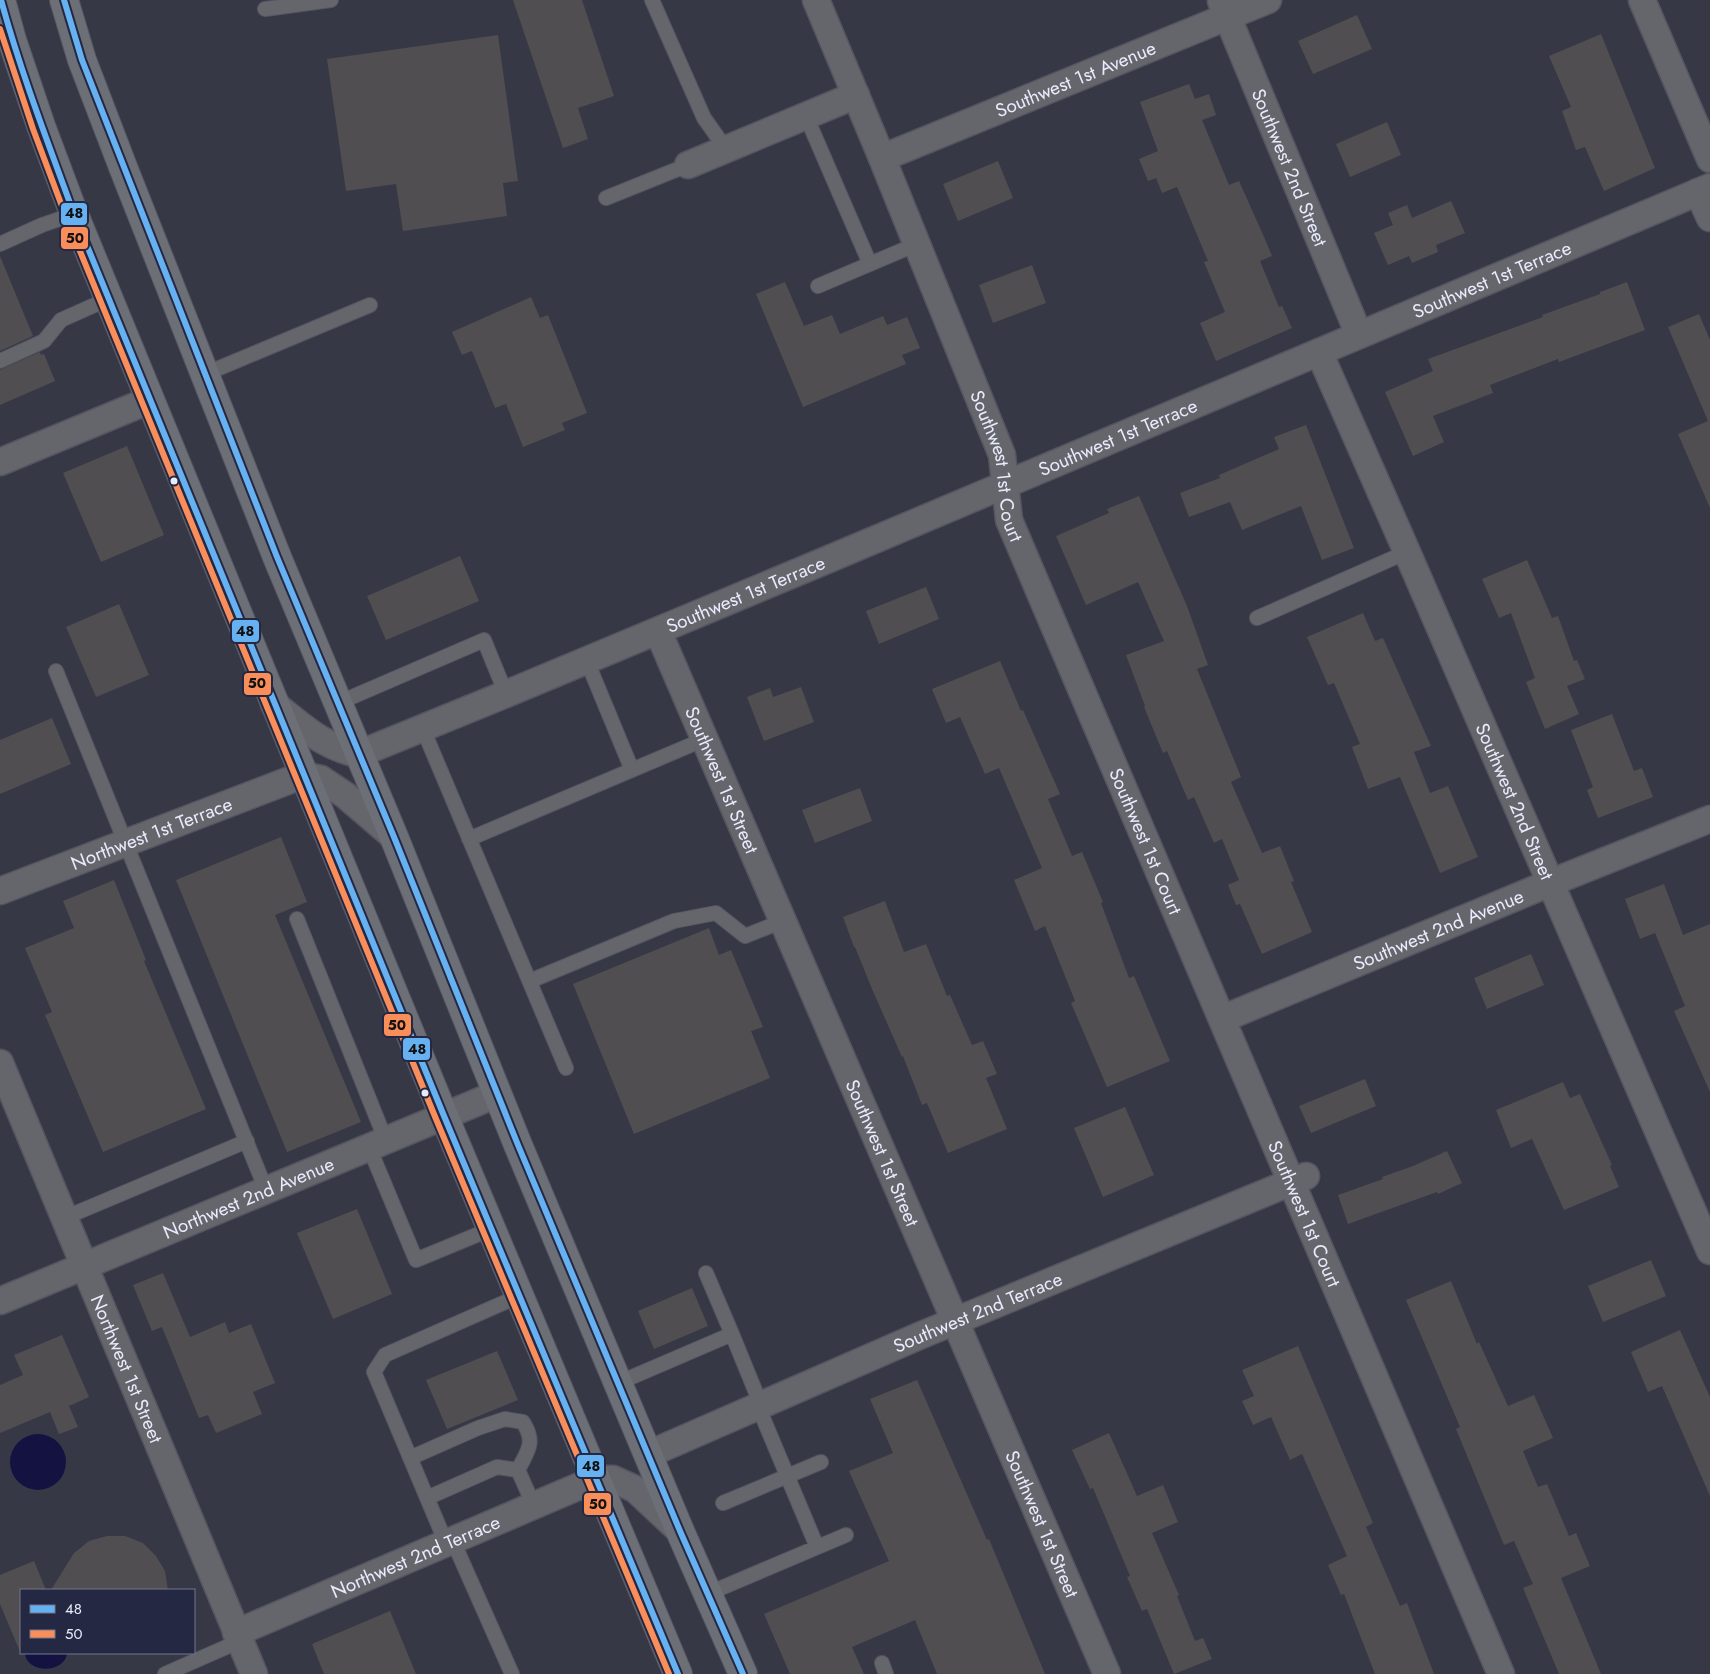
<svg xmlns="http://www.w3.org/2000/svg" width="1710" height="1674" font-family="Jost,sans-serif">
<style>
.water{fill:#141241}
.building{fill:#514e51}
.lines{fill:none;stroke-linecap:round;stroke-linejoin:round}
.lane-casing{stroke:#545561;stroke-width:16}
.street-casing{stroke:#545561;stroke-width:29}
.primary-casing{stroke:#545561;stroke-width:30}
.lane{stroke:#65666b;stroke-width:14}
.street{stroke:#65666b;stroke-width:26}
.primary{stroke:#6d6f77;stroke-width:28}
.bus-1-casing{stroke:#252842;stroke-width:10}
.bus-2-casing{stroke:#252842;stroke-width:10}
.bus-1{stroke:#66b1f2;stroke-width:6}
.bus-2{stroke:#fa8e5a;stroke-width:6}
.bus-dot{fill:#e8ebfc;stroke:#252842;stroke-width:2}
.labels{text-anchor:middle;stroke-width:5;stroke-linejoin:round;paint-order:stroke}
.street-label{font-size:19px;fill:#e8ebfc;stroke:#252842}
.line-badge{stroke:#252842;stroke-width:2}
.pale-badge-label{font-size:14px;text-anchor:middle;font-weight:bold;fill:#111}
</style>
<rect width="100%" height="100%" fill="#363846"/>
<path class="water" d="M10 1462a28 28 0 1 1 56 0a28 28 0 1 1-56 0Z
M 25,1653 L 67,1653 C 65,1674 26,1674 25,1653 Z"/>
<path class="building" d="M 513,0 L 582,0 L 614,96 L 578,108 L 588,139 L 563,148 Z
M 1357,15 L 1372,49 L 1313,74 L 1298,41 Z
M 1601,34 L 1655,168 L 1604,191 L 1585,147 L 1576,150 L 1562,111 L 1571,107 L 1549,56 Z
M 498,35 L 518,181 L 503,183 L 507,216 L 403,231 L 396,184 L 346,191 L 327,59 Z
M 1189,84 L 1195,99 L 1209,94 L 1216,115 L 1202,120 L 1229,185 L 1239,181 L 1264,237 L 1272,256 L 1260,261 L 1279,307 L 1282,306 L 1292,328 L 1216,361 L 1200,323 L 1225,312 L 1204,262 L 1208,261 L 1177,187 L 1162,193 L 1156,178 L 1148,181 L 1139,159 L 1158,151 L 1140,102 Z
M 1387,122 L 1401,155 L 1350,177 L 1336,144 Z
M 998,161 L 1013,198 L 958,221 L 943,184 Z
M 1451,201 L 1465,233 L 1436,245 L 1438,252 L 1412,263 L 1409,256 L 1388,265 L 1374,233 L 1393,225 L 1388,213 L 1407,205 L 1412,218 Z
M 0,256 L 33,336 L 0,351 Z
M 1032,265 L 1046,303 L 993,323 L 979,285 Z
M 785,282 L 804,326 L 832,315 L 840,334 L 883,316 L 887,325 L 907,317 L 920,348 L 902,355 L 906,364 L 803,407 L 756,294 Z
M 1627,282 L 1645,330 L 1559,362 L 1558,359 L 1490,385 L 1493,393 L 1433,416 L 1444,442 L 1413,456 L 1385,392 L 1433,371 L 1428,359 L 1543,317 L 1542,315 L 1600,294 L 1600,292 Z
M 531,297 L 540,318 L 548,315 L 587,413 L 562,423 L 565,430 L 523,447 L 506,404 L 495,408 L 472,351 L 462,355 L 452,332 Z
M 1699,314 L 1710,340 L 1710,508 L 1678,434 L 1708,421 L 1668,327 Z
M 40,352 L 41,355 L 44,354 L 55,381 L 0,405 L 0,370 Z
M 1306,425 L 1354,548 L 1322,560 L 1301,506 L 1242,530 L 1230,502 L 1189,517 L 1180,493 L 1220,478 L 1219,475 L 1279,449 L 1274,437 Z
M 127,446 L 164,535 L 101,562 L 63,473 Z
M 1139,496 L 1187,606 L 1208,665 L 1197,669 L 1241,777 L 1231,782 L 1262,853 L 1280,846 L 1294,881 L 1291,882 L 1312,932 L 1262,954 L 1240,904 L 1236,905 L 1228,885 L 1239,880 L 1222,839 L 1214,843 L 1194,797 L 1188,800 L 1167,751 L 1163,753 L 1144,707 L 1145,706 L 1126,655 L 1164,641 L 1138,582 L 1086,605 L 1056,536 L 1109,513 L 1107,509 Z
M 460,556 L 479,601 L 386,640 L 367,596 Z
M 1527,560 L 1552,618 L 1558,616 L 1574,661 L 1577,660 L 1585,679 L 1567,686 L 1579,714 L 1545,729 L 1526,682 L 1535,678 L 1511,613 L 1499,618 L 1482,579 Z
M 926,587 L 939,619 L 879,644 L 866,611 Z
M 119,604 L 149,675 L 96,697 L 66,627 Z
M 1363,613 L 1375,641 L 1383,638 L 1431,746 L 1414,752 L 1430,793 L 1448,786 L 1478,857 L 1440,873 L 1400,777 L 1368,789 L 1352,747 L 1360,744 L 1334,683 L 1328,685 L 1307,637 Z
M 1000,661 L 1021,711 L 1023,710 L 1060,794 L 1048,799 L 1072,856 L 1082,852 L 1103,902 L 1101,903 L 1129,978 L 1134,976 L 1170,1061 L 1107,1087 L 1071,1003 L 1075,1001 L 1045,926 L 1035,931 L 1014,880 L 1042,868 L 999,768 L 985,774 L 960,717 L 946,723 L 932,689 Z
M 801,687 L 814,722 L 764,741 L 747,697 L 770,688 L 773,697 Z
M 1612,714 L 1634,771 L 1642,768 L 1653,797 L 1598,818 L 1587,790 L 1593,787 L 1571,730 Z
M 52,718 L 71,764 L 0,794 L 0,740 Z
M 860,788 L 872,821 L 815,843 L 802,810 Z
M 281,837 L 307,902 L 275,915 L 361,1122 L 287,1152 L 176,880 Z
M 114,880 L 146,960 L 144,961 L 206,1109 L 103,1152 L 45,1015 L 52,1012 L 25,948 L 74,928 L 63,901 Z
M 1664,884 L 1683,935 L 1710,924 L 1710,1092 L 1674,1011 L 1685,1006 L 1655,933 L 1640,939 L 1625,899 Z
M 885,901 L 904,952 L 926,944 L 947,996 L 950,995 L 972,1045 L 983,1041 L 997,1074 L 986,1078 L 1007,1129 L 948,1153 L 927,1103 L 922,1105 L 903,1056 L 902,1057 L 872,989 L 855,947 L 854,947 L 843,917 Z
M 709,928 L 719,955 L 731,950 L 763,1027 L 751,1031 L 770,1078 L 634,1134 L 573,984 Z
M 1531,954 L 1544,985 L 1487,1009 L 1474,978 Z
M 1365,1079 L 1376,1106 L 1311,1133 L 1299,1106 Z
M 1563,1082 L 1570,1098 L 1580,1094 L 1612,1165 L 1610,1166 L 1619,1187 L 1564,1210 L 1532,1139 L 1511,1148 L 1496,1110 Z
M 1125,1107 L 1154,1175 L 1103,1197 L 1074,1128 Z
M 1447,1151 L 1462,1183 L 1438,1194 L 1437,1192 L 1348,1224 L 1338,1195 L 1383,1179 L 1382,1177 L 1413,1166 Z
M 357,1209 L 392,1294 L 333,1319 L 297,1233 Z
M 1651,1260 L 1666,1296 L 1603,1322 L 1588,1286 Z
M 163,1273 L 190,1337 L 225,1322 L 229,1333 L 251,1324 L 275,1383 L 253,1392 L 262,1414 L 216,1433 L 208,1415 L 199,1418 L 162,1327 L 152,1331 L 133,1285 Z
M 1451,1281 L 1477,1344 L 1479,1342 L 1508,1406 L 1534,1395 L 1553,1438 L 1523,1451 L 1538,1487 L 1547,1484 L 1569,1536 L 1576,1533 L 1590,1566 L 1561,1578 L 1601,1674 L 1559,1674 L 1523,1588 L 1533,1584 L 1514,1541 L 1504,1545 L 1456,1429 L 1460,1427 L 1406,1300 Z
M 692,1288 L 708,1326 L 654,1349 L 638,1311 Z
M 1680,1330 L 1710,1397 L 1710,1496 L 1662,1386 L 1648,1392 L 1631,1352 Z
M 62,1335 L 89,1397 L 69,1406 L 78,1427 L 59,1434 L 50,1412 L 0,1433 L 0,1385 L 23,1375 L 14,1355 Z
M 1298,1346 L 1373,1523 L 1366,1527 L 1400,1606 L 1407,1603 L 1434,1674 L 1375,1674 L 1344,1594 L 1341,1595 L 1328,1565 L 1347,1556 L 1302,1454 L 1290,1460 L 1271,1417 L 1253,1425 L 1242,1401 L 1254,1396 L 1242,1370 Z
M 497,1351 L 518,1400 L 447,1429 L 426,1380 Z
M 917,1380 L 987,1540 L 989,1539 L 1045,1674 L 937,1674 L 915,1620 L 852,1647 L 864,1674 L 790,1674 L 764,1614 L 889,1561 L 849,1471 L 893,1453 L 870,1399 Z
M 1109,1433 L 1137,1496 L 1163,1485 L 1178,1522 L 1152,1533 L 1179,1595 L 1177,1596 L 1195,1641 L 1203,1638 L 1212,1659 L 1174,1674 L 1147,1609 L 1142,1611 L 1127,1577 L 1130,1576 L 1093,1488 L 1090,1489 L 1072,1450 Z
M 107,1536 L 125,1536 L 143,1543 L 156,1556 L 165,1571 L 168,1590 L 51,1590 L 74,1553 L 89,1541 Z
M 34,1561 L 46,1590 L 21,1590 L 21,1654 L 0,1604 L 0,1575 Z
M 390,1611 L 416,1674 L 324,1674 L 312,1644 Z"/>
<g class="lines">
<defs>
<path id="lane" d="M 652,0 L 704,118 L 726,149
M 265,9 L 331,0
M 806,116 L 870,264
M 606,198 L 688,165
M 0,244 L 42,225 L 74,214
M 818,286 L 917,244
M 0,361 L 44,341 L 61,320 L 108,299
M 205,374 L 370,305
M 1257,618 L 1407,552
M 587,661 L 632,770
M 56,671 L 266,1190
M 338,703 L 484,640 L 506,694
M 423,729 L 566,1068
M 469,839 L 705,739
M 297,919 L 386,1141
M 530,981 L 674,921 L 716,913 L 745,936 L 783,921
M 369,1147 L 416,1260 L 491,1229
M 64,1218 L 247,1141
M 706,1273 L 732,1334
M 618,1383 L 732,1334 L 761,1405
M 758,1406 L 817,1547
M 410,1458 L 478,1428 L 505,1419 L 523,1422 C 536,1443 528,1450 518,1470 L 534,1506
M 427,1498 L 497,1467 L 518,1470
M 723,1503 L 821,1462
M 453,1541 L 512,1674
M 446,1543 L 374,1372 L 385,1355 L 519,1296
M 707,1594 L 846,1535
M 882,1663 L 886,1674
M 165,1674 L 240,1641"/>
<g id="street">
<path id="s1" d="M 816,0 L 882,158 L 1002,455 L 1009,520 L 1501,1674"/>
<path d="M 1642,0 L 1710,159"/>
<path id="s2" d="M 1221,1 L 1359,335"/>
<path id="s3" d="M 882,158 L 1268,0"/>
<path d="M 688,165 L 856,95"/>
<path d="M 1698,192 L 1710,218"/>
<path id="s4" d="M 1319,352 L 1407,552 L 1710,1251"/>
<path d="M 0,462 L 150,400"/>
<path id="s5" d="M 658,631 L 1107,1674"/>
<path id="s6" d="M 274,704 C 301,725 324,748 359,754 L 506,694 L 829,559 L 1710,187"/>
<path id="s7" d="M 0,891 L 303,775 L 321,779 L 345,795 L 394,837"/>
<path id="s8" d="M 1222,1019 L 1550,883 L 1710,819"/>
<path id="s9" d="M 0,1063 L 254,1674"/>
<path id="s10" d="M 0,1301 L 497,1094"/>
<path id="s11" d="M 649,1454 L 919,1336 L 1306,1176"/>
<path id="s12" d="M 236,1633 L 596,1479 L 613,1479 L 635,1489 L 680,1531"/>
</g>
<path id="primary" d="M 1,0 L 12,40 L 41,126 L 74,214 L 444,1116 L 678,1674
M 64,0 L 82,60 L 123,167 L 277,557 L 394,837 L 518,1145 L 680,1531 L 743,1674"/>
</defs>
<use href="#lane" class="lane-casing"/>
<use href="#street" class="street-casing"/>
<use href="#primary" class="primary-casing"/>
<use href="#lane" class="lane"/>
<use href="#street" class="street"/>
<use href="#primary" class="primary"/>
<defs>
<path id="bus-1" d="M 1,0 C 21,73 48,143 74,214 L 444,1116 L 678,1674
M 64,0 L 82,60 L 277,557 L 394,837 L 518,1145 L 680,1531 L 743,1674"/>
<path id="bus-2" d="M 0,29 L 33,129 L 66,217 L 436,1119 L 669,1674"/>
</defs>
<use href="#bus-1" class="bus-1-casing"/>
<use href="#bus-2" class="bus-2-casing"/>
<use href="#bus-1" class="bus-1"/>
<use href="#bus-2" class="bus-2"/>
</g>
<g class="bus-dot">
<circle cx="174" cy="481" r="4.5"/>
<circle cx="425" cy="1093" r="4.5"/>
</g>
<g class="labels">
<g class="street-label">
<text dy="7" stroke="none"><textPath href="#s3" startOffset="209">Southwest 1st Avenue</textPath></text>
<text dy="7" stroke="none"><textPath href="#s2" startOffset="180">Southwest 2nd Street</textPath></text>
<text dy="7" stroke="none"><textPath href="#s6" startOffset="1328">Southwest 1st Terrace</textPath></text>
<text dy="7" stroke="none"><textPath href="#s6" startOffset="922">Southwest 1st Terrace</textPath></text>
<text dy="7" stroke="none"><textPath href="#s1" startOffset="501">Southwest 1st Court</textPath></text>
<text dy="7" stroke="none"><textPath href="#s6" startOffset="518">Southwest 1st Terrace</textPath></text>
<text dy="7" stroke="none"><textPath href="#s5" startOffset="162">Southwest 1st Street</textPath></text>
<text dy="7" stroke="none"><textPath href="#s4" startOffset="490">Southwest 2nd Street</textPath></text>
<text dy="7" stroke="none"><textPath href="#s7" startOffset="162">Northwest 1st Terrace</textPath></text>
<text dy="7" stroke="none"><textPath href="#s1" startOffset="906">Southwest 1st Court</textPath></text>
<text dy="7" stroke="none"><textPath href="#s8" startOffset="234">Southwest 2nd Avenue</textPath></text>
<text dy="7" stroke="none"><textPath href="#s5" startOffset="568">Southwest 1st Street</textPath></text>
<text dy="7" stroke="none"><textPath href="#s10" startOffset="269">Northwest 2nd Avenue</textPath></text>
<text dy="7" stroke="none"><textPath href="#s1" startOffset="1311">Southwest 1st Court</textPath></text>
<text dy="7" stroke="none"><textPath href="#s11" startOffset="358">Southwest 2nd Terrace</textPath></text>
<text dy="7" stroke="none"><textPath href="#s9" startOffset="331">Northwest 1st Street</textPath></text>
<text dy="7" stroke="none"><textPath href="#s5" startOffset="972">Southwest 1st Street</textPath></text>
<text dy="7" stroke="none"><textPath href="#s12" startOffset="195">Northwest 2nd Terrace</textPath></text>
</g>
</g>
<g class="line-badge">
<rect x="60" y="202" width="28" height="24" rx="5" fill="#66b1f2"/>
<rect x="60" y="226" width="29" height="24" rx="5" fill="#fa8e5a"/>
<rect x="231" y="619" width="29" height="24" rx="5" fill="#66b1f2"/>
<rect x="243" y="672" width="29" height="24" rx="5" fill="#fa8e5a"/>
<rect x="383" y="1013" width="29" height="24" rx="5" fill="#fa8e5a"/>
<rect x="402" y="1037" width="29" height="24" rx="5" fill="#66b1f2"/>
<rect x="576" y="1454" width="29" height="24" rx="5" fill="#66b1f2"/>
<rect x="583" y="1492" width="29" height="24" rx="5" fill="#fa8e5a"/>
</g>
<g class="pale-badge-label">
<text x="74" y="218">48</text>
<text x="75" y="243">50</text>
<text x="245" y="636">48</text>
<text x="257" y="688">50</text>
<text x="397" y="1030">50</text>
<text x="417" y="1054">48</text>
<text x="591" y="1471">48</text>
<text x="598" y="1509">50</text>
</g>
<rect x="20" y="1589" width="175" height="65" fill="#252842" stroke="#73768c"/>
<rect x="30" y="1605" width="25" height="8" fill="#66b1f2" stroke="#73768c"/>
<text x="65" y="1614" font-size="15" fill="#e8ebfc">48</text>
<rect x="30" y="1630" width="25" height="8" fill="#fa8e5a" stroke="#73768c"/>
<text x="65" y="1639" font-size="15" fill="#e8ebfc">50</text>
</svg>
